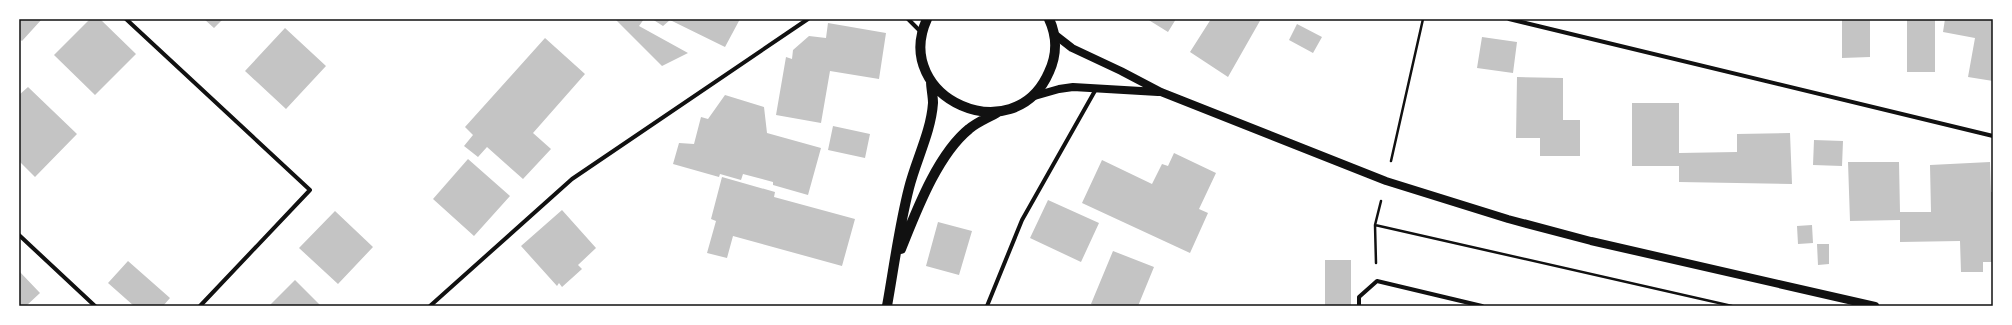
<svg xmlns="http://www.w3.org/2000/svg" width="2012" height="325" font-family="'Varela Round',sans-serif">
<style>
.building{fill:#c4c4c4}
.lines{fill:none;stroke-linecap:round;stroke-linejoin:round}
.path{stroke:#111;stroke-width:2.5}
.minor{stroke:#111;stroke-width:4}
.secondary{stroke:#111;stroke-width:8}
.primary{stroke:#111;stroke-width:10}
.neatline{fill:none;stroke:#111;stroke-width:1.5}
</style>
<rect width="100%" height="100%" fill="#fff"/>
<path class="building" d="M 19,19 L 42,19 L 22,41 L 19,39 Z
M 90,19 L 100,19 L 136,54 L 95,95 L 54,55 Z
M 204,19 L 223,19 L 214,28 Z
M 615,19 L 644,19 L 639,26 L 688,53 L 662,66 Z
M 652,19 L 740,19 L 725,47 L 670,20 L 663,26 Z
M 1147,19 L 1176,19 L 1168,32 Z
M 1211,19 L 1261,19 L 1228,77 L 1190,52 Z
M 1842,19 L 1870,19 L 1870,57 L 1842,58 Z
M 1907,19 L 1935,19 L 1935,72 L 1907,72 Z
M 1945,19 L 1993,19 L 1993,81 L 1968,77 L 1975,38 L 1943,32 Z
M 828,23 L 886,33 L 879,79 L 830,71 L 821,123 L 776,115 L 786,57 L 792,59 L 793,50 L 809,36 L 826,38 Z
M 1297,24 L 1322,37 L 1313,53 L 1289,40 Z
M 285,28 L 326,66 L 286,109 L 245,71 Z
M 1482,37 L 1517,42 L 1513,73 L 1477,68 Z
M 545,38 L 585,74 L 533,133 L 551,149 L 523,179 L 487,147 L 478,157 L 464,146 L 473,135 L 465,127 Z
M 1517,77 L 1563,78 L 1563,120 L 1580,120 L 1580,156 L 1540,156 L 1540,138 L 1516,138 Z
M 28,87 L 77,134 L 35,177 L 19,161 L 19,95 Z
M 725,95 L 764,107 L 767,133 L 821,148 L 808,195 L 773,185 L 773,182 L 743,174 L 741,180 L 720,174 L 719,177 L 673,164 L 679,143 L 694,144 L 701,117 L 708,119 Z
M 1632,103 L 1679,103 L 1679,153 L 1737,152 L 1737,134 L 1790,133 L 1792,184 L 1679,182 L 1679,166 L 1632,166 Z
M 833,126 L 870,134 L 865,158 L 828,150 Z
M 1814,140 L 1843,141 L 1842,166 L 1813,165 Z
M 1174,153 L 1216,173 L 1199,209 L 1208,213 L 1190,253 L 1082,203 L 1102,160 L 1152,184 L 1162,164 L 1168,166 Z
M 468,159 L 510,196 L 474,236 L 433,199 Z
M 1848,162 L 1899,162 L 1900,212 L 1931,212 L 1930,165 L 1990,162 L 1991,192 L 1993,192 L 1993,262 L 1983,262 L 1983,272 L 1961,272 L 1960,241 L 1900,242 L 1900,220 L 1850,221 Z
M 722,177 L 775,192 L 774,197 L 855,219 L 842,266 L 733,236 L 727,258 L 707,253 L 716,221 L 711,219 Z
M 1048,200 L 1099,223 L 1081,262 L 1030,238 Z
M 562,210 L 596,248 L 578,265 L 582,269 L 562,287 L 559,283 L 557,286 L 521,246 Z
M 335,211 L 373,247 L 338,284 L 299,248 Z
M 938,222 L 972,231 L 959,275 L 926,266 Z
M 1812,225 L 1813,243 L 1798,244 L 1797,226 Z
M 1817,244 L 1829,244 L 1829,264 L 1818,265 Z
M 1113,251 L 1154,267 L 1138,306 L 1095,306 L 1091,304 Z
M 1325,260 L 1351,260 L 1351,306 L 1325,306 Z
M 128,261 L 170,298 L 163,306 L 134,306 L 108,283 Z
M 19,271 L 40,293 L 26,306 L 19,306 Z
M 295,280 L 321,306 L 269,306 Z"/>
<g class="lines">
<path class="path" d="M 1391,161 L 1423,19
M 1375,225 L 1732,306
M 1376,263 L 1375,225 L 1381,201"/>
<path class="minor" d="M 126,19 L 310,190 L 200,306
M 908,19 L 923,34
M 1509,19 L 1993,136
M 19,235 L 95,306
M 430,306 L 572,179 L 808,19
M 987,306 L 1022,220 L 1096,89
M 1359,306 L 1359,297 L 1377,281 L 1482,306"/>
<path class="secondary" d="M 1054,34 L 1072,48 L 1121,71 L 1161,92 L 1386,181 L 1508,219 L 1591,241 L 1875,306
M 1031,97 L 1059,89 L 1073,87 L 1158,92"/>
<path class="primary" d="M 927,19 C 891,98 1014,153 1049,72 C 1057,55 1057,36 1049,19
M 901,249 C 916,212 937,155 969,129 C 977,122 988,118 998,112
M 887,306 C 894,267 899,227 909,188 C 916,160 931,132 933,103 C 933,96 931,88 931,81"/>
</g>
<rect width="2012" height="325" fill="none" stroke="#ffffff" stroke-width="40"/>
<rect x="20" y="20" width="1972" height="285" class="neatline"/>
</svg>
